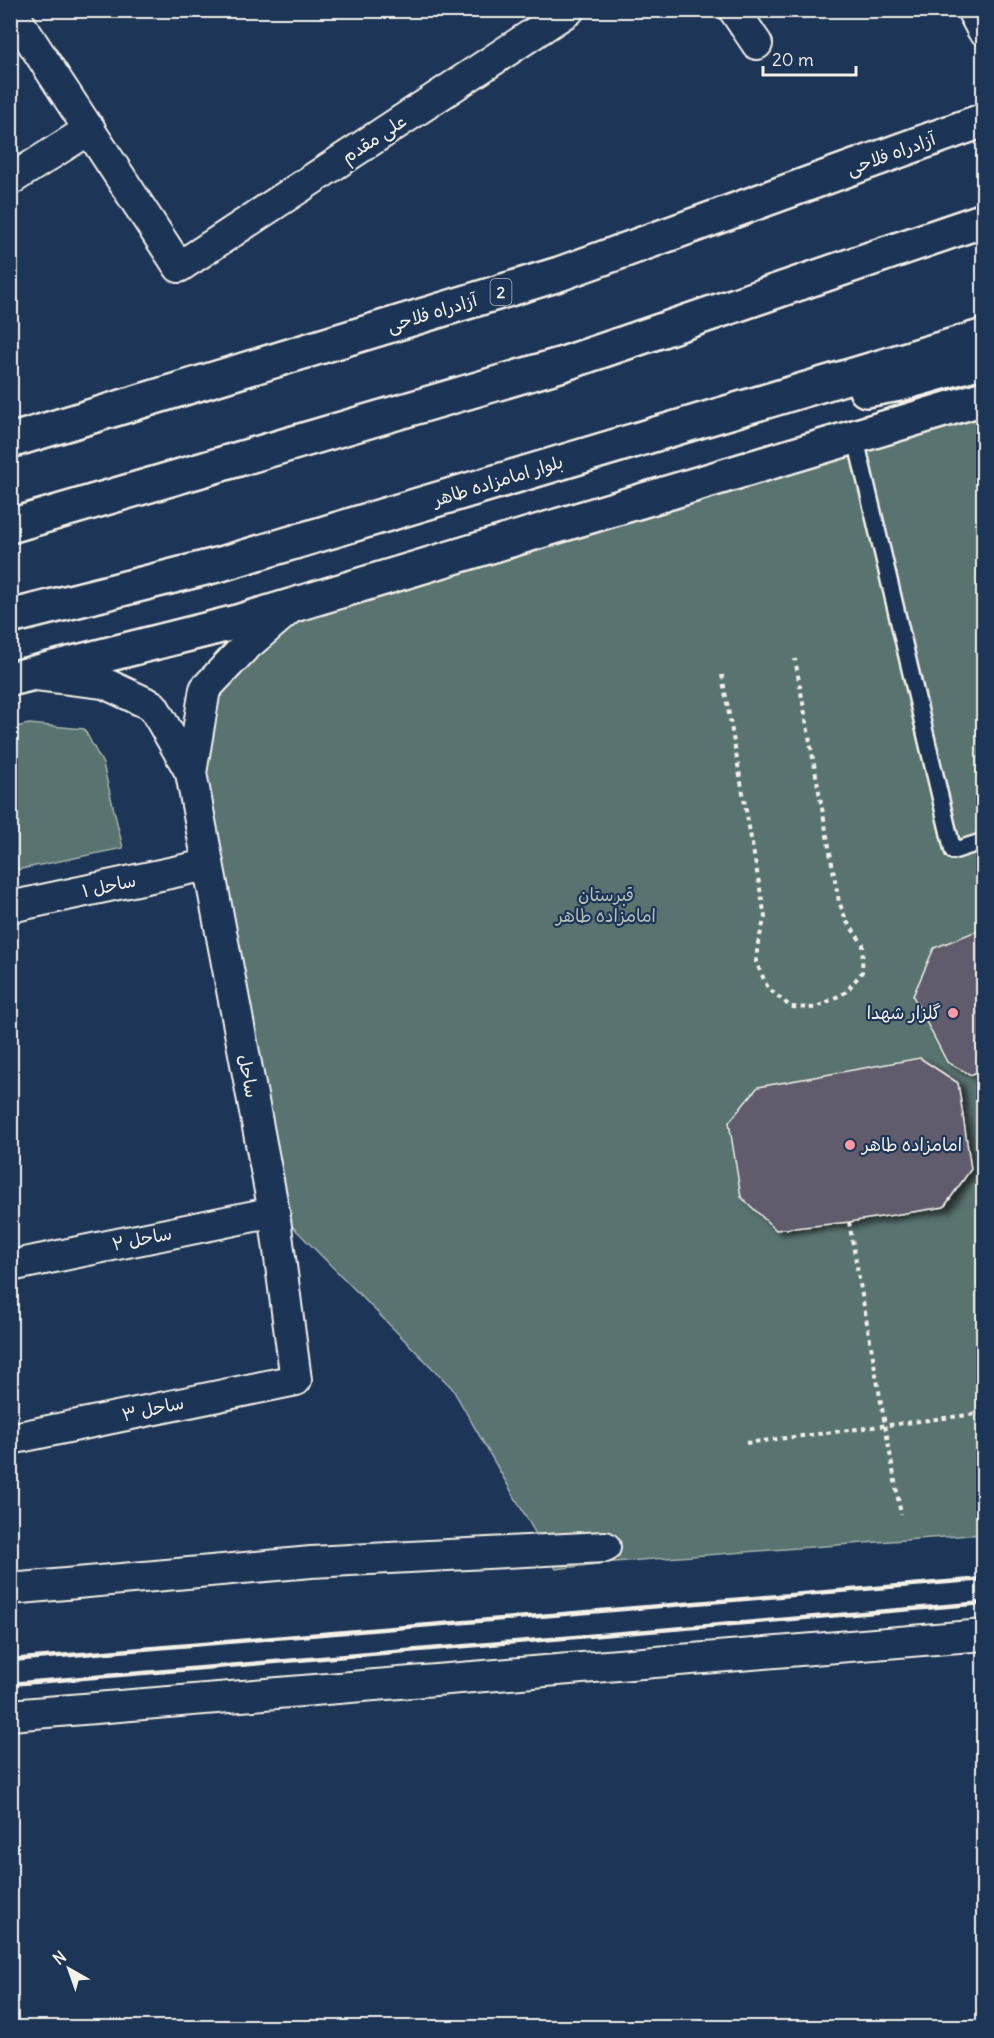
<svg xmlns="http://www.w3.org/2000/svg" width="994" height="2038" font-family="Delius,'Playpen Sans Arabic',sans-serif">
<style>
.green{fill:#597370;stroke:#a6b2ac;stroke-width:1.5}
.building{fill:#605c6d;stroke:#f4f1e8;stroke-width:1.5;filter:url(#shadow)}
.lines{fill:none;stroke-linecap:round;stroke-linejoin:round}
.service-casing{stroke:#f4f1e8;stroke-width:20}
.minor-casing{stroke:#f4f1e8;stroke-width:34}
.secondary-casing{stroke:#f4f1e8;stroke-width:38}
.motorway-casing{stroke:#f4f1e8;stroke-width:38}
.path{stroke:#f4f1e8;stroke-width:4;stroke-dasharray:4.5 4.5;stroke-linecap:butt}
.service{stroke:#1d3557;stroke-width:15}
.minor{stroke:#1d3557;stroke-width:30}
.secondary{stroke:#1d3557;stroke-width:33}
.motorway{stroke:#1d3557;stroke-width:33}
.rail{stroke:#f4f1e8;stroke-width:4.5}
.poi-dot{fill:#ff9aa2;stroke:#1d3557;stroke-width:2}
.labels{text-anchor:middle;stroke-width:4.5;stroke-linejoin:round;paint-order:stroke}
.shield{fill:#1d3557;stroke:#b4b9bc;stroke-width:1.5}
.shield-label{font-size:16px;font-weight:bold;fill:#f4f1e8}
.street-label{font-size:18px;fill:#f4f1e8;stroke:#1d3557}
.park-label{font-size:18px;fill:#b6bfb8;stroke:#1d3557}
.poi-label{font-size:18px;fill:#f4f1e8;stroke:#1d3557;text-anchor:end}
</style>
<defs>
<filter id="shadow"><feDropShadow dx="6" dy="4" stdDeviation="3" flood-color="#0009"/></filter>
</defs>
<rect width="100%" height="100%" fill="#1d3557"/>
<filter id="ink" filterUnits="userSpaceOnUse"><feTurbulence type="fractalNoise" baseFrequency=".0167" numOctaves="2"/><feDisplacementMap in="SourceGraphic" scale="12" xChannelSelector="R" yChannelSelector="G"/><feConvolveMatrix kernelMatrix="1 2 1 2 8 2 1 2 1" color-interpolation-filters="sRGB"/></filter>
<g filter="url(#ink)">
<path class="green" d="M 983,399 L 983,1534 L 614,1562 L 556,1569 L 452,1388 L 289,1223 L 191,773 L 205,689 L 294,605 Z
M 29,724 L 84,729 L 103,764 L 123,848 L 11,871 L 11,728 Z"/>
<path class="building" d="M 984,928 L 984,1068 L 971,1075 L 947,1062 L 913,996 L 934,948 Z
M 920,1058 L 958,1083 L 971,1169 L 944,1207 L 849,1222 L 776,1230 L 741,1197 L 729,1122 L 758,1087 Z"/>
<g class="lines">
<defs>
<path id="service" d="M 855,436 L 953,851 L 984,841"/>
<path id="minor" d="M 11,10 L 179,267 L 569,10
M 734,10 L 757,44
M 972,10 L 982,29
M 10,180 L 90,129
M 36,675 L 104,683 L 153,706 L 191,773 L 205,689 L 243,649 L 294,605
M 10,907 L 207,865
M 10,1266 L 274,1212
M 10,1439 L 296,1380 L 274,1212 L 191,773
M 10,1589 L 311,1562 L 605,1547
M 10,1715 L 984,1635"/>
<path id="secondary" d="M 866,390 L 899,384 L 984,360
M 10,617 L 221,564 L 984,336
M 10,679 L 237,622 L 984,398"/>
<path id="motorway" d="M 10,441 L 559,274 L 984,120
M 10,526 L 563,364 L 984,220"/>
</defs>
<use href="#service" class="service-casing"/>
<use href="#minor" class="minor-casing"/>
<use href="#secondary" class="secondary-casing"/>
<use href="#motorway" class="motorway-casing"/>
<path class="path" d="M 722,675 L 765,917 L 758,943 L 756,962 L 768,988 L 791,1007 L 815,1008 L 846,992 L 862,972 L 863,944 L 847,922 L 839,902 L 795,659
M 849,1222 L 901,1515
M 746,1443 L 984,1413"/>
<use href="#service" class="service"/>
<use href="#minor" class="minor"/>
<use href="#secondary" class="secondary"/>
<use href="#motorway" class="motorway"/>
<path class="rail" d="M 10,1660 L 984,1579
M 10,1684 L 984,1603"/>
</g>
</g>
<g class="poi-dot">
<circle cx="953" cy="1013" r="6"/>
<circle cx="850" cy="1145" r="6"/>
</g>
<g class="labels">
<rect class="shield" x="490.5" y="279" width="21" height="26" rx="4.5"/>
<g class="shield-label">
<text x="501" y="298">2</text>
</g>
<g class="street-label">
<text transform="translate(374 139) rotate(-33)" y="6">علی مقدم</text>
<text transform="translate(891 154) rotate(-20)" y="6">آزادراه فلاحی</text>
<text transform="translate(432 313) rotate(-17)" y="6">آزادراه فلاحی</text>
<text transform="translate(498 481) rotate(-17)" y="6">بلوار امامزاده طاهر</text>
<text transform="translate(109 886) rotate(-12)" y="6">ساحل ۱</text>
<text transform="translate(248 1076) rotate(79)" y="6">ساحل</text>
<text transform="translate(142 1239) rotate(-11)" y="6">ساحل ۲</text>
<text transform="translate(153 1409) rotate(-12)" y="6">ساحل ۳</text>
</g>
<g class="park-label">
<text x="606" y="901">قبرستان<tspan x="606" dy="21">امامزاده طاهر</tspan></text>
</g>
<g class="poi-label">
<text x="941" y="1019">گلزار شهدا</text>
<text x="862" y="1151" text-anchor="start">امامزاده طاهر</text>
</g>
</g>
<rect width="994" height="2038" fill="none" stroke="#1d3557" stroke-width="36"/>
<rect x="18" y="18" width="958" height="2002" fill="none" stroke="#f4f1e8" stroke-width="2" filter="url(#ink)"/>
<g transform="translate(69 1969) rotate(320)" stroke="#1d3557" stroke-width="4.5" paint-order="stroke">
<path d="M0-4.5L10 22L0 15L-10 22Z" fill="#f4f1e8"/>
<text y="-9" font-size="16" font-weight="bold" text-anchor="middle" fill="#f4f1e8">N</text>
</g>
<path d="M763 66v9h93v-9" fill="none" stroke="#f4f1e8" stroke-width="3"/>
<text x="772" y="66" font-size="18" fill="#f4f1e8" stroke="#1d3557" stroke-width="4.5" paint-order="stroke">20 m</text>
</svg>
